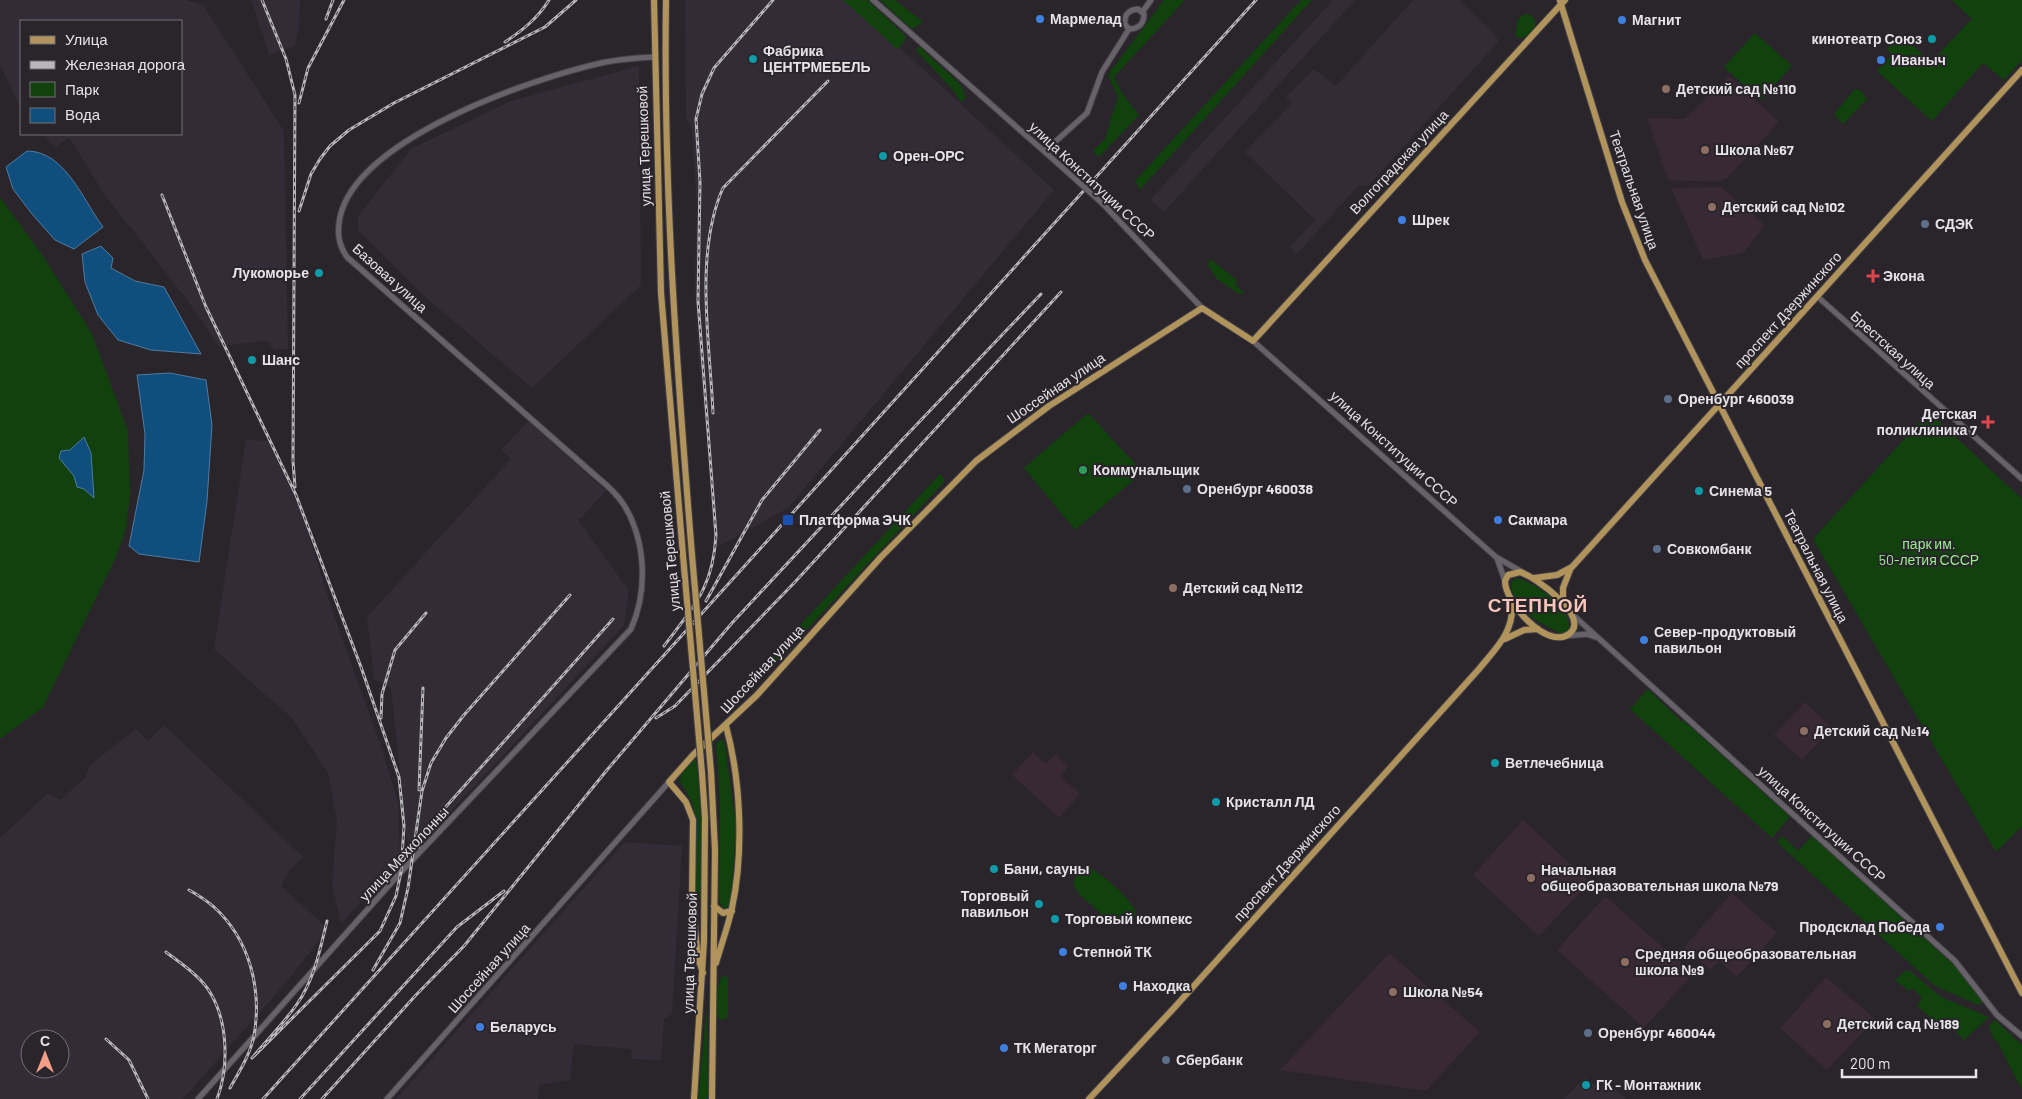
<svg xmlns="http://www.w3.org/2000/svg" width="2022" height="1099" font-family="Barlow,sans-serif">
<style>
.built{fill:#332c37;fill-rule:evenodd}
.education{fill:#382934}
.green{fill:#11410d}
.water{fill:#104e7e;stroke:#507b9e}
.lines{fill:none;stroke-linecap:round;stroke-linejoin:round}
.minor-casing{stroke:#454146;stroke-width:7}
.major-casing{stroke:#454146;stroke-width:8}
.minor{stroke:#676269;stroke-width:5}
.major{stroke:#b0945c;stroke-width:6}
.rail-casing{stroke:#b8b6ba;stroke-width:3}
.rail{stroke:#29252b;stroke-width:1;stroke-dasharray:4;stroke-linecap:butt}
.minor-bridge-casing{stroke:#454146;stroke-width:7;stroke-linecap:butt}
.major-bridge-casing{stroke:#454146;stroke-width:8;stroke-linecap:butt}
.minor-bridge{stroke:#676269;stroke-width:5}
.major-bridge{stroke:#b0945c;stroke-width:6}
.shop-dot{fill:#3f7fe0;stroke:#29252b;stroke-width:2}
.culture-dot{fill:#0f9aa8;stroke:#29252b;stroke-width:2}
.education-dot{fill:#8d6e63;stroke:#29252b;stroke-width:2}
.service-dot{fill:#5c6f8a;stroke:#29252b;stroke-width:2}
.health-dot{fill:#e0444e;stroke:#29252b;stroke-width:2}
.leisure-dot{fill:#2e9e5b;stroke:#29252b;stroke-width:2}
.transit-dot{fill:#1a4fb4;stroke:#29252b;stroke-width:2}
.labels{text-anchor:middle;stroke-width:4;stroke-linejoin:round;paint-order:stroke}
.poi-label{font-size:14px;font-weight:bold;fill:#e5e3e7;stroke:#29252b;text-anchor:start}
.street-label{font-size:14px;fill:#e5e3e7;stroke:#29252b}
.park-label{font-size:14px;fill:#96ee8d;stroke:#29252b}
.district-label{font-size:19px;font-weight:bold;letter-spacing:1px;fill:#f8c6ba;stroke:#29252b}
</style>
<rect width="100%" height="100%" fill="#29252b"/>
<path class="built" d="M 0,0 L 186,0 L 203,5 L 284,131 L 288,349 L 274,350 L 267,341 L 219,346 L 185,297 L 104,194 L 69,137 L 56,147 L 42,134 L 181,134 L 181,21 L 21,21 L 21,109 L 0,65 Z
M 251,0 L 300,0 L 299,27 L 295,46 L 269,55 Z
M 685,0 L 848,0 L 1054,190 L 788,508 L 714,549 L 708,451 L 698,353 L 695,280 L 697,207 L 692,129 L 686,117 Z
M 1333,0 L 1355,0 L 1164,212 L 1150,200 Z
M 1413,0 L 1459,0 L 1491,30 L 1499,41 L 1369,185 L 1358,186 L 1297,254 L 1290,247 L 1315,220 L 1245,152 L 1292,103 L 1286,97 L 1314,69 L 1336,86 Z
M 639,66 L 641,285 L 532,388 L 423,295 L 358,230 L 358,216 L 411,149 L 511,101 Z
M 528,421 L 606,491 L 580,519 L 577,518 L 629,591 L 624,625 L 420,845 L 407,841 L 391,688 L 374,679 L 367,617 L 511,459 L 501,450 Z
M 246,440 L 268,441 L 301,511 L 334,616 L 382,749 L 398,803 L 400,858 L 341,924 L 332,884 L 337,821 L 328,773 L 292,718 L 214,649 Z
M 164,725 L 303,857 L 290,870 L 281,886 L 328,929 L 288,980 L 183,1099 L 0,1099 L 0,838 L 48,793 L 60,800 L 85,778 L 90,765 L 136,729 L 148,741 ZM 30,1039 L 60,1039 L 60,1069 L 30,1069 Z
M 625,842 L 682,846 L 672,1014 L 664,1019 L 661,1060 L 632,1059 L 631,1049 L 574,1044 L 570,1080 L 539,1085 L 538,1099 L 396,1099 Z
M 1585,1077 L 1599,1088 L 1606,1082 L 1626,1099 L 1564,1099 Z"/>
<path class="education" d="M 1729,76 L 1779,122 L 1727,178 L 1718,182 L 1668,180 L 1647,118 L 1685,119 Z
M 1721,187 L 1765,225 L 1743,253 L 1703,260 L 1671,188 Z
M 1805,702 L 1832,728 L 1802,760 L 1774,735 Z
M 1033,752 L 1046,764 L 1055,754 L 1068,767 L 1060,776 L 1080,794 L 1059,818 L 1012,775 Z
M 1523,820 L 1590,882 L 1539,936 L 1473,875 Z
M 1732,893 L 1777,933 L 1737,977 L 1719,961 L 1710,970 L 1684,947 Z
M 1605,896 L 1693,974 L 1644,1028 L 1557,950 Z
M 1389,953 L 1480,1032 L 1426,1091 L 1280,1070 Z
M 1826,977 L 1875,1019 L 1827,1070 L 1780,1028 Z"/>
<path class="green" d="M 843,0 L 867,0 L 906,36 L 905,41 L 897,49 Z
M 880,0 L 895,0 L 923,22 L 912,29 Z
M 1164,0 L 1185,0 L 1114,77 L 1122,93 L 1139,115 L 1099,157 L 1093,151 L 1105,139 L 1118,97 L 1108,75 Z
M 1301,0 L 1312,0 L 1140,190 L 1135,181 Z
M 1952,0 L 2022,0 L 2022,60 L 2004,80 L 1983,63 L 1932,121 L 1877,71 L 1892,54 L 1887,49 L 1900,34 L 1931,62 L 1972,19 Z
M 1525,14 L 1531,15 L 1535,20 L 1535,27 L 1527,36 L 1520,38 L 1515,36 L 1518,19 Z
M 1755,33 L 1792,66 L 1761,100 L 1724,67 Z
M 919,46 L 961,85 L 966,98 L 961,102 L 953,90 L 916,50 Z
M 1855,89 L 1862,91 L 1867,99 L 1843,124 L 1834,114 Z
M 0,197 L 43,256 L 92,334 L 128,431 L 130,495 L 126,528 L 116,557 L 43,707 L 0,739 Z
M 1210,259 L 1236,279 L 1236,285 L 1245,294 L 1239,294 L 1217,279 L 1208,265 Z
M 1929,412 L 2022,499 L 2022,826 L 1996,852 L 1813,539 Z
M 1088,413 L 1143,472 L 1075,530 L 1024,468 Z
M 940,474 L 945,481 L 771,668 L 766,662 Z
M 1516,578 C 1534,581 1577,611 1568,632 L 1563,634 C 1541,625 1512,609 1511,582 Z
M 1648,689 L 1681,721 L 1684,721 L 1788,815 L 1789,818 L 1772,838 L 1630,709 Z
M 722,739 L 725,745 L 736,827 L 731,903 L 729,908 L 724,909 L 719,901 L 720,804 L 716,743 Z
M 696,758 L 703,837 L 702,898 L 697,898 L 696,894 L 697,819 L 690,798 L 680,781 L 681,773 Z
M 1782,836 L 1798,851 L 1812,836 L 1965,975 L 1982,1001 L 1981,1004 L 1979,1005 L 1935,986 L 1777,842 Z
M 1087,867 C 1101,872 1130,898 1136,912 L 1133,921 C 1127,924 1121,928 1114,925 C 1108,922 1102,914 1096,909 C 1080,895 1060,883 1087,867 Z
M 1905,971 L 1910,971 L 1941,997 L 1989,1017 L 1964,1040 L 1952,1028 L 1948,1032 L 1917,1006 L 1922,998 L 1913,988 L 1909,991 L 1895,980 Z
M 722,976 L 728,977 L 728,1017 L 722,1020 L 716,1016 L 717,990 Z
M 707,1004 L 708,1099 L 698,1099 Z
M 1995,1020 L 2022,1045 L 2022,1090 L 1997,1041 L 1994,1039 L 1989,1026 Z"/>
<path class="water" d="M 27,151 C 65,151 83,200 103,227 L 74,249 L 55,240 L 32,214 L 13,189 L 6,167 Z
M 101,246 L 113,258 L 111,268 L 135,281 L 164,287 L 201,354 L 151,350 L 118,340 L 98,315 L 85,282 L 82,254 Z
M 170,373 L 206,380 L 212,425 L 207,501 L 199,562 L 139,554 L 129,546 L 144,470 L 145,434 L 137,375 Z
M 84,437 L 91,453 L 94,498 L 84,489 L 77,487 L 74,476 L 59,458 L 61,451 L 70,450 Z"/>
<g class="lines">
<defs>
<path id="minor" d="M 873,0 L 1055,161
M 1138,9 L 1144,14 C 1144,23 1139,29 1129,29 L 1125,24 C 1124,14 1129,10 1138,9 Z
M 1143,11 L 1151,0
M 1045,151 L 1087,113 L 1102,72 L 1129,29
M 1103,204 L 1202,308
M 1818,297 L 2022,479
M 1253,341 L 1496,557 L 1522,572
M 1497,558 L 1505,581
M 1573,615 L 1955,961 L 1997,1015 L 2022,1036
M 1566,636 L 1587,634 L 1595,637
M 198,1099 L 401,872 L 631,629 C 648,591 646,541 624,505 C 617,494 607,485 597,477 L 347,257 C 338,244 337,232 340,217 C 357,139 530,79 601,63 C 619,59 636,58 654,57
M 387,1099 L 669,782"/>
<path id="major" d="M 654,0 L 661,293 L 683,555
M 666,0 C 663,186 677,370 692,555
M 1560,1 L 1622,202 L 1645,260 L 2022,993
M 1520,572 C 1534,576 1592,617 1569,634 C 1547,650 1505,603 1505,581 L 1508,575 Z
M 1534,578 L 1557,575 L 1572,567 L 2022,70
M 1563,604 L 1563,588 L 1570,570
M 1505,639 L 1524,630 L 1538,629
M 711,772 L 715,850 L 712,1099
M 714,906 L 723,913 L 732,911
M 716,963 C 721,945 728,927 732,908 C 744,852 741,781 726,726
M 703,973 L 698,958 L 692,901 L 693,820 L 686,802 L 669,782 L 693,755 L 757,695 L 881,557 L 976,461 L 1049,406 L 1202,308 L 1253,341 L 1565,0
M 694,1099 L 704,941 L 705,817 L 702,773
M 1089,1099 L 1174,1008 L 1479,669 C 1496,648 1514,632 1512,604"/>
</defs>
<use href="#minor" class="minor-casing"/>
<use href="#major" class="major-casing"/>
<use href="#minor" class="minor"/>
<use href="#major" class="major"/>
<defs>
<path id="rail" d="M 262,0 L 286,59 L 295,95 L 293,461 L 295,487
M 326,19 L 333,0
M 505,42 C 523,30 538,18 549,0
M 299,103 L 308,68 L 344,0
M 162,195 L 206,307 L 296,495 L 361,667 L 399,777 L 404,826 L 401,872 L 396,896 L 380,931 L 252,1058 C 267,1040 284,1023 297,1004 C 314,980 320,950 327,921
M 299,211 L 311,174 L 320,159 L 330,146 L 349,130 L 394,103 L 545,27 L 576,0
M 713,413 C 710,344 694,253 723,188 L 828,81
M 706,601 L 762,500 L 820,430
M 664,646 C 694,606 713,588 716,535 L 698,301 L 700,182 L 696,119 L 702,94 L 714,68 L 773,0
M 381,718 L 382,694 L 395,650 L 426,613
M 656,718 L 675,706 L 795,582 L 1061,292
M 419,790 L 423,688
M 419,847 L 427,829 L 443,810 L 613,619
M 189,890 C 198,895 207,901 214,907 C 250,940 262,989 254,1036 C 250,1055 239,1072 230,1088
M 166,952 C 180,963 202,977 211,994 C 228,1023 229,1068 217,1099
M 373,970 L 400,923 L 408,888 L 422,791 L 431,763 L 446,738 L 464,715 L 570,595
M 106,1039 L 129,1060 L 148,1099
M 263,1099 L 1256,0
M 300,1099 L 457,927 L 504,891
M 322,1099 L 416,995 L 464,946 L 607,770 L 732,623 L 902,440 L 1041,294"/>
</defs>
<use href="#rail" class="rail-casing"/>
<use href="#rail" class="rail"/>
<defs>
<path id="minor-bridge" d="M 1055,161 L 1103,204"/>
<path id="major-bridge" d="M 683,555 L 702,773
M 692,555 L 711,772"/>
</defs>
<use href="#minor-bridge" class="minor-bridge-casing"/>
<use href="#major-bridge" class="major-bridge-casing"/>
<use href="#minor-bridge" class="minor-bridge"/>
<use href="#major-bridge" class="major-bridge"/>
</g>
<g class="shop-dot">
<circle cx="1040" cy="19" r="5"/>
<circle cx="1622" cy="20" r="5"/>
<circle cx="1881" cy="60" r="5"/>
<circle cx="1402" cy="220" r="5"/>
<circle cx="1498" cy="520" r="5"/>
<circle cx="1644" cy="640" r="5"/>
<circle cx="1940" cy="927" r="5"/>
<circle cx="1063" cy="952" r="5"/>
<circle cx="1123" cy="986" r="5"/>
<circle cx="480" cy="1027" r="5"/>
<circle cx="1004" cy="1048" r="5"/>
</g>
<g class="culture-dot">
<circle cx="1932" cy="39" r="5"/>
<circle cx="753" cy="59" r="5"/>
<circle cx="883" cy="156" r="5"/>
<circle cx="319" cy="273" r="5"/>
<circle cx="252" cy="360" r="5"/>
<circle cx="1699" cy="491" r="5"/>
<circle cx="1495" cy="763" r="5"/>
<circle cx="1216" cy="802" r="5"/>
<circle cx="994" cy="869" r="5"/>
<circle cx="1039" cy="904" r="5"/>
<circle cx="1055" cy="919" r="5"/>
<circle cx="1586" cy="1085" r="5"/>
</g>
<g class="education-dot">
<circle cx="1666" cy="89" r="5"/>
<circle cx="1705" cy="150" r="5"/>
<circle cx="1712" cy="207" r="5"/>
<circle cx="1173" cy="588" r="5"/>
<circle cx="1804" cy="731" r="5"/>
<circle cx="1531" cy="878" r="5"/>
<circle cx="1625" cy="962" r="5"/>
<circle cx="1393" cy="992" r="5"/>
<circle cx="1827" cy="1024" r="5"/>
</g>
<g class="service-dot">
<circle cx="1925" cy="224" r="5"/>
<circle cx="1668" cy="399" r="5"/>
<circle cx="1187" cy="489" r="5"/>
<circle cx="1657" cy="549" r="5"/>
<circle cx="1588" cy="1033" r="5"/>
<circle cx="1166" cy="1060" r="5"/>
</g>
<g class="health-dot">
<path d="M1870.5 268.5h5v5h5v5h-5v5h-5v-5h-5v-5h5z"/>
<path d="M1985.5 414.5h5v5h5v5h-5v5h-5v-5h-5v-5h5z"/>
</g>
<circle class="leisure-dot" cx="1083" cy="470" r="5"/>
<rect class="transit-dot" x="782" y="514" width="12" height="12" rx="2.5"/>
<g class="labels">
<g class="poi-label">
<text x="1050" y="24">Мармелад</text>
<text x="1632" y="25">Магнит</text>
<text x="1922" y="44" text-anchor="end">кинотеатр Союз</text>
<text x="763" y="56">Фабрика<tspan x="763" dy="16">ЦЕНТРМЕБЕЛЬ</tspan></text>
<text x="1891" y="65">Иваныч</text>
<text x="1676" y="94">Детский сад №110</text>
<text x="1715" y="155">Школа №67</text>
<text x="893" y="161">Орен-ОРС</text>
<text x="1722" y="212">Детский сад №102</text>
<text x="1412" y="225">Шрек</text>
<text x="1935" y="229">СДЭК</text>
<text x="309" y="278" text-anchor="end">Лукоморье</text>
<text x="1883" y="281">Экона</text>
<text x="262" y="365">Шанс</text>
<text x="1678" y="404">Оренбург 460039</text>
<text x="1977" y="419" text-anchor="end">Детская<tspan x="1977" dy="16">поликлиника 7</tspan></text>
<text x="1093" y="475">Коммунальщик</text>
<text x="1197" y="494">Оренбург 460038</text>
<text x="1709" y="496">Синема 5</text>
<text x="799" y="525">Платформа ЭЧК</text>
<text x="1508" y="525">Сакмара</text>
<text x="1667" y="554">Совкомбанк</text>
<text x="1183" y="593">Детский сад №112</text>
<text x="1654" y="637">Север-продуктовый<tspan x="1654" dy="16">павильон</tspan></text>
<text x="1814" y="736">Детский сад №14</text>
<text x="1505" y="768">Ветлечебница</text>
<text x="1226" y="807">Кристалл ЛД</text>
<text x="1004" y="874">Бани, сауны</text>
<text x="1541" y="875">Начальная<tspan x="1541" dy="16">общеобразовательная школа №79</tspan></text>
<text x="1029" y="901" text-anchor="end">Торговый<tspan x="1029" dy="16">павильон</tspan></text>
<text x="1065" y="924">Торговый компекс</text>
<text x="1930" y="932" text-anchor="end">Продсклад Победа</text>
<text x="1073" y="957">Степной ТК</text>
<text x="1635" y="959">Средняя общеобразовательная<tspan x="1635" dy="16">школа №9</tspan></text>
<text x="1133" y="991">Находка</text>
<text x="1403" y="997">Школа №54</text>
<text x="1837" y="1029">Детский сад №189</text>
<text x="490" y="1032">Беларусь</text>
<text x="1598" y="1038">Оренбург 460044</text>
<text x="1014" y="1053">ТК Мегаторг</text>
<text x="1176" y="1065">Сбербанк</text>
<text x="1596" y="1090">ГК - Монтажник</text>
</g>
<g class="street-label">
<text transform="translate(644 146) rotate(-92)" y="5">улица Терешковой</text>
<text transform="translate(1399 162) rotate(-47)" y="5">Волгоградская улица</text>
<text transform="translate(1092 181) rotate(43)" y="5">улица Конституции СССР</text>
<text transform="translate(1634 190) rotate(71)" y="5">Театральная улица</text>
<text transform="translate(390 278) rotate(42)" y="5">Базовая улица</text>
<text transform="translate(1788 310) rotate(-48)" y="5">проспект Дзержинского</text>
<text transform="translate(1893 350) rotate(42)" y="5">Брестская улица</text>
<text transform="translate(1056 388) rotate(-34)" y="5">Шоссейная улица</text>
<text transform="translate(1394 449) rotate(42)" y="5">улица Конституции СССР</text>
<text transform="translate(670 551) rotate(-95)" y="5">улица Терешковой</text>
<text transform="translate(1816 566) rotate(63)" y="5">Театральная улица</text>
<text transform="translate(762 669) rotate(-47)" y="5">Шоссейная улица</text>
<text transform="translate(1822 824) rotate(42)" y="5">улица Конституции СССР</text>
<text transform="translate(404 854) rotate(-47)" y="5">улица Мехколонны</text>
<text transform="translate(1287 863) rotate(-48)" y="5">проспект Дзержинского</text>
<text transform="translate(690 953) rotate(-88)" y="5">улица Терешковой</text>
<text transform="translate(489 968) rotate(-48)" y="5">Шоссейная улица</text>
</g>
<g class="park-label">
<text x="1929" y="549">парк им.<tspan x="1929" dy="16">50-летия СССР</tspan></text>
</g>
<g class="district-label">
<text x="1538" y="612">СТЕПНОЙ</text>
</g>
</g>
<rect x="20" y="20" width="162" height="115" fill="#29252b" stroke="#747176"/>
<rect x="30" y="36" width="25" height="8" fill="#b0945c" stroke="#747176"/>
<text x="65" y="45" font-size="15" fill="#e5e3e7">Улица</text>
<rect x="30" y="61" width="25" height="8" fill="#b8b6ba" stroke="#747176"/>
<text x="65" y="70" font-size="15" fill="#e5e3e7">Железная дорога</text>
<rect x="30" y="82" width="25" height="15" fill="#11410d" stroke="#747176"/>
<text x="65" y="95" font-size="15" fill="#e5e3e7">Парк</text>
<rect x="30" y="108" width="25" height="15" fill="#104e7e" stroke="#747176"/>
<text x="65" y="120" font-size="15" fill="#e5e3e7">Вода</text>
<g transform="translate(45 1054)"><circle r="24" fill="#29252b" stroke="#747176"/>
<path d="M0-4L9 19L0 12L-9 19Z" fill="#f49e8a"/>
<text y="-8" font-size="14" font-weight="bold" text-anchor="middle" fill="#e5e3e7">С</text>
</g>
<path d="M1842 1069v8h134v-8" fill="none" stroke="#e5e3e7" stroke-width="2.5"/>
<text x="1850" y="1069" font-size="15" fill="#e5e3e7" stroke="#29252b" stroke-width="4" paint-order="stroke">200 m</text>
</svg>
